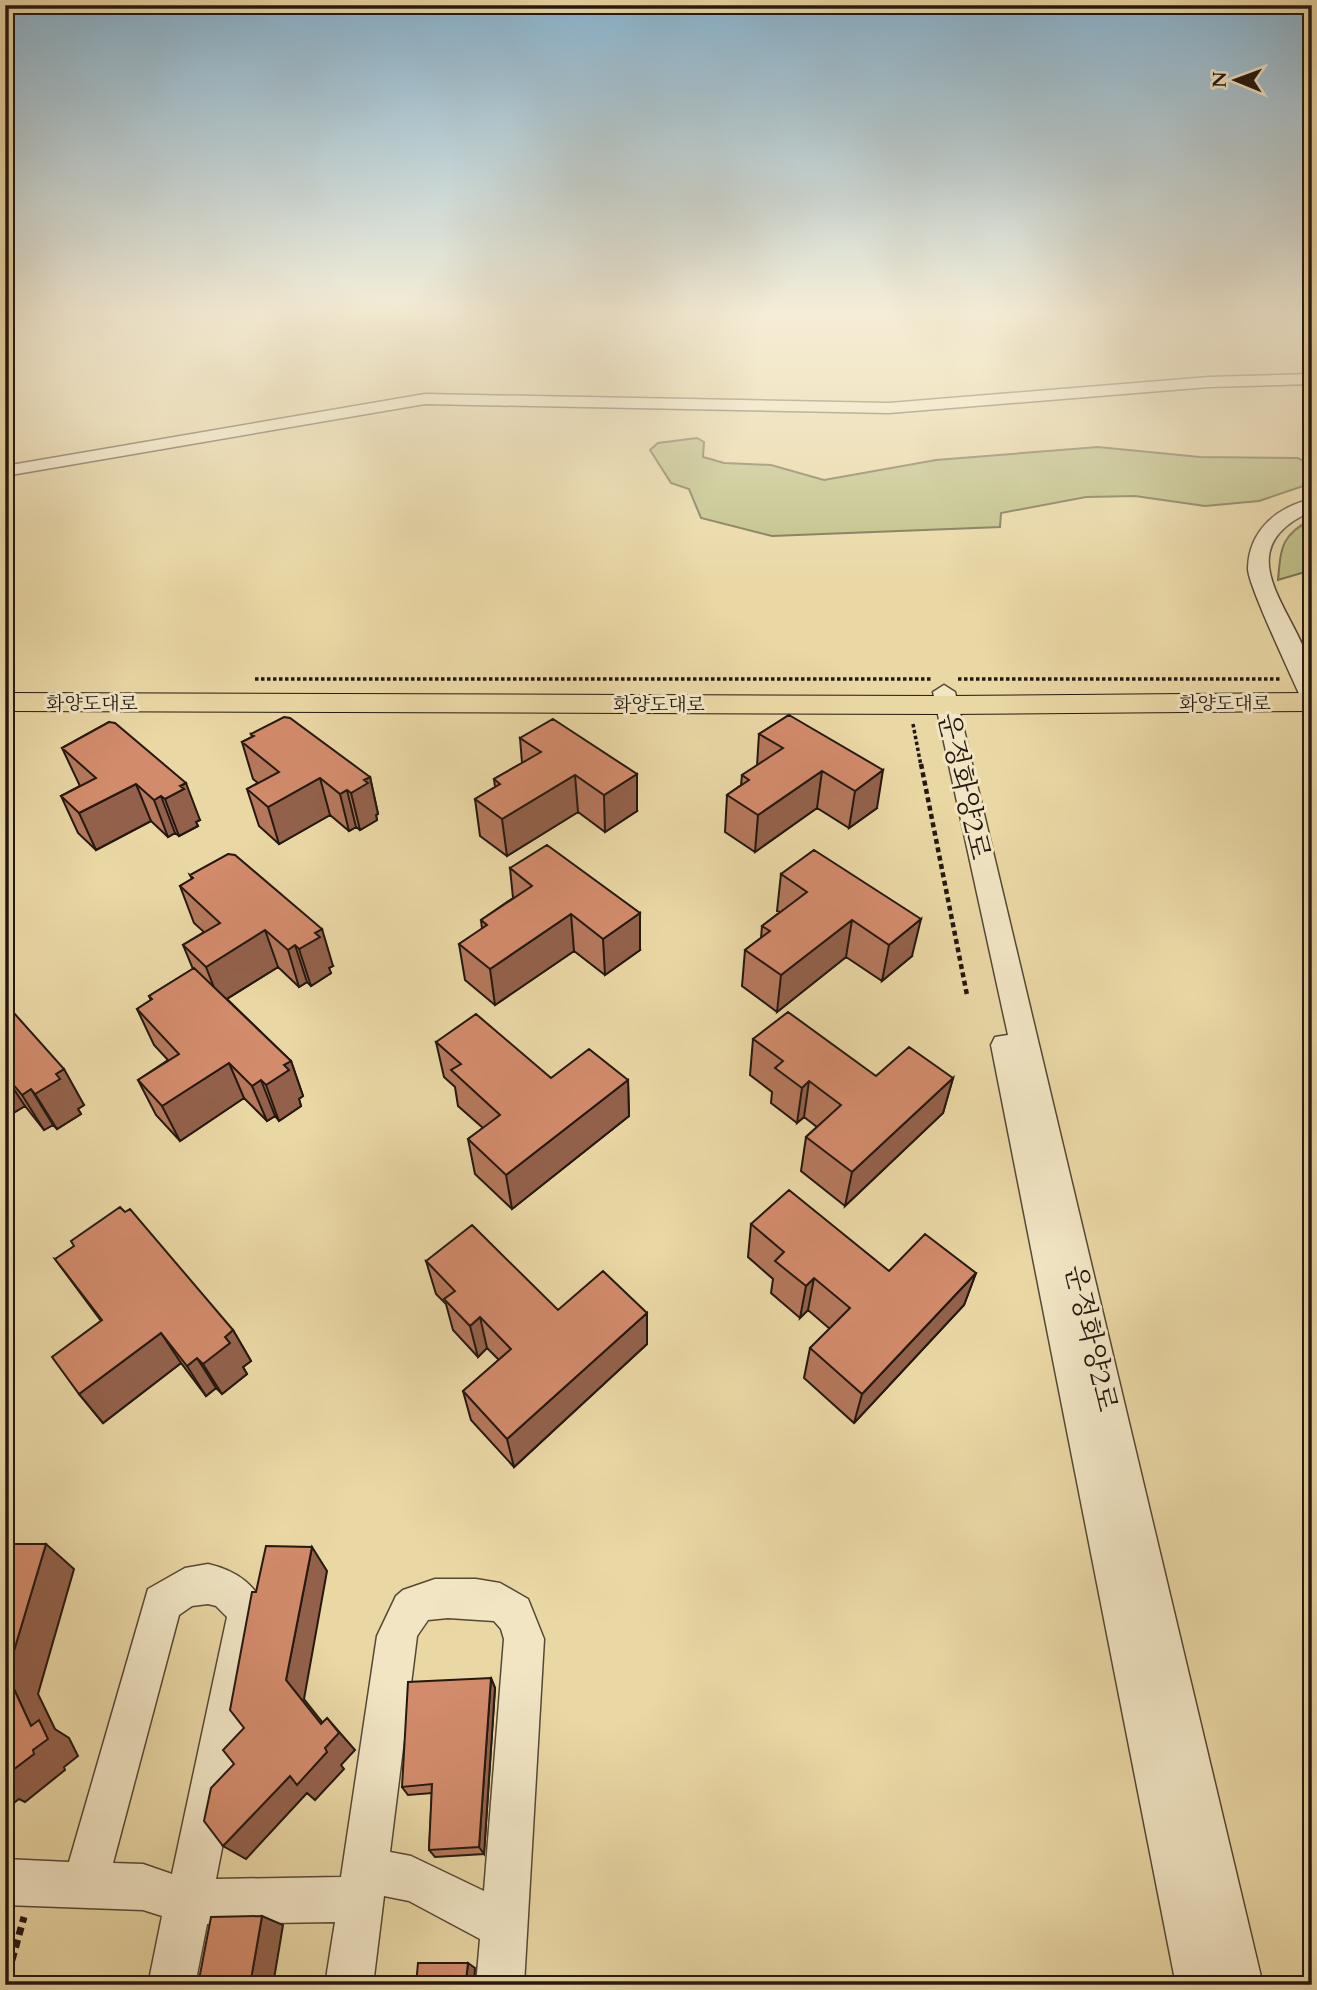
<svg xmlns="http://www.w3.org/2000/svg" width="1317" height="1990" font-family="Cardo,'Noto Serif KR',serif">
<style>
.green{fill:#bbbd82;stroke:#706a49;stroke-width:2}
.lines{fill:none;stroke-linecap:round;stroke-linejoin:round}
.minor-casing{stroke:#554835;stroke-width:3}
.major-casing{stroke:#241810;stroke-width:2}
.path-far2{stroke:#241810;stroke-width:3.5;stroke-dasharray:3.5 2.5;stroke-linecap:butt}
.path-far1{stroke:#241810;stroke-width:4.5;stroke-dasharray:5 3.5;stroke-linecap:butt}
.path{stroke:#241810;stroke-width:7;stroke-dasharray:8 5;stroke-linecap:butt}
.minor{fill:#f1e5c4;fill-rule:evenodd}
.major{fill:#e9d7a4;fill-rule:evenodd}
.wall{fill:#b5785c;stroke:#241810;stroke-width:2}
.shaded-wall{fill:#93614b;stroke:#241810;stroke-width:2}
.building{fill:#d28b6b;stroke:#241810;stroke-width:2}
.labels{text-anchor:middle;stroke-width:6;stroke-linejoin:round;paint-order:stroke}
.far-street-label{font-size:19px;fill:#241810;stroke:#f1e5c4}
.near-street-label{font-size:28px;fill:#241810;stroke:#f1e5c4}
</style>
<rect width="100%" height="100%" fill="#e9d7a4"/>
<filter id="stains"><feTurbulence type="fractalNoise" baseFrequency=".00286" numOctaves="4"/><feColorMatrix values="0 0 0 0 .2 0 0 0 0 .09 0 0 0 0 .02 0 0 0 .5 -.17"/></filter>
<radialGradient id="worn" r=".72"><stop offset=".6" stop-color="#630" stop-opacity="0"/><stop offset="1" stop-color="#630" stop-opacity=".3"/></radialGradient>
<path class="green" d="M 697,438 L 704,442 L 703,457 L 724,463 L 771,465 L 824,480 L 936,460 L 1098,447 L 1200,457 L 1298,458 L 1312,466 L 1312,483 L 1259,501 L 1205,506 L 1135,496 L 1086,497 L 1001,513 L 1000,527 L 772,536 L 701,518 L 689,489 L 671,483 L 650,450 L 658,443 Z
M 1312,519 L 1312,570 L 1278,580 C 1281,547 1281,535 1312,519 Z"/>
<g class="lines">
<defs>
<path id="minor" d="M 1312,374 L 1312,384 L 1209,387 L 889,413 L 425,404 L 5,476 L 5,466 L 425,394 L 889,403 L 1209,377 Z
M 1312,499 L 1312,511 C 1222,551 1298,611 1312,672 C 1314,682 1312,694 1312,705 L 1301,698 C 1292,677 1247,583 1248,568 C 1249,530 1277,507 1312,499 Z
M 944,685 L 955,692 L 1263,1985 L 1176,1985 L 991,1045 L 995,1037 L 1008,1035 L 933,692 Z
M 208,1564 C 238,1571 256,1585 268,1613 L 216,1879 L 341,1877 L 377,1636 L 396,1596 L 403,1590 L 435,1579 L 476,1579 L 500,1583 L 528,1599 L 544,1639 L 524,1985 L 476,1985 L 480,1939 L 409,1901 L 384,1896 L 373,1985 L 325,1985 L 335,1922 L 207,1924 L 195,1985 L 148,1985 L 162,1916 L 143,1910 L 5,1905 L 5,1859 L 69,1862 L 148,1589 L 185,1568 ZM 208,1604 L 216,1606 L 227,1617 L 172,1874 L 143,1864 L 113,1863 L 179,1615 L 192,1606 ZM 448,1618 L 494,1621 L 501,1629 L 504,1639 L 484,1891 L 411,1856 L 390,1852 L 417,1636 L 428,1620 Z"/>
<path id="major" d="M 5,693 L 946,696 L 1312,693 L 1312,711 L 946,714 L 5,711 Z"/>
</defs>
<use href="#minor" class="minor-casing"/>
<use href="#major" class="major-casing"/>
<path class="path-far2" d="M 255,679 L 932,679
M 958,679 L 1282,679
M 913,724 L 921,766"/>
<path class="path-far1" d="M 921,764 L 967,995"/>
<path class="path" d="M 5,1985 L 24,1917"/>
<use href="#minor" class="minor"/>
<use href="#major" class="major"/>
</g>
<path class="wall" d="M 789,715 L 877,808 L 849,828 L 817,808 L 755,852 L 725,832 L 727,795 L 741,785 L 742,775 L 757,766 L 759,734 Z
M 109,722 L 200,820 L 196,822 L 198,826 L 179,836 L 175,833 L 168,837 L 151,821 L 96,850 L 78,833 L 61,796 L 80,786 L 62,748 Z
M 251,734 L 370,777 L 378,814 L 376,815 L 377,820 L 360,830 L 356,827 L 349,831 L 330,815 L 279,844 L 259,826 L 247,789 L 258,783 L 253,779 L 242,742 L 252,737 Z
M 520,738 L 637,811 L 605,832 L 578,812 L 507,856 L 480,836 L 475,799 L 495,787 L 494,779 L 522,763 Z
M 510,868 L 640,950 L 605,975 L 574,951 L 495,1005 L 465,980 L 459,944 L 482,929 L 481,920 L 513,898 Z
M 781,874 L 912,956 L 882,981 L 846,957 L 777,1012 L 742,986 L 745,950 L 761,938 L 762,926 L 780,912 L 777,911 Z
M 190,875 L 333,966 L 329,968 L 331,973 L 311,986 L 307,982 L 299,987 L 278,967 L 227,999 L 291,1061 L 303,1096 L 299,1099 L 301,1106 L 279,1121 L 275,1116 L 267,1121 L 244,1098 L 180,1141 L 156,1115 L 138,1080 L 168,1060 L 154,1045 L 137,1009 L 151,1000 L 149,996 L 193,969 L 183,945 L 204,932 L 194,923 L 180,886 L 192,879 Z
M 5,1003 L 84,1105 L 78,1109 L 81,1114 L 57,1129 L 53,1125 L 44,1130 L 25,1106 L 5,1118 Z
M 753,1039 L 876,1076 L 953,1078 L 943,1113 L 845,1206 L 801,1171 L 806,1137 L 817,1127 L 804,1117 L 797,1123 L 771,1103 L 772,1092 L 750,1075 Z
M 436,1042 L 551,1078 L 628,1080 L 629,1116 L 512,1209 L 475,1174 L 468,1139 L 483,1128 L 458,1106 L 455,1087 L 444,1077 Z
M 751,1224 L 889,1271 L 976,1273 L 964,1305 L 854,1423 L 804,1378 L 810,1348 L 830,1329 L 808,1310 L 800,1318 L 771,1293 L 773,1279 L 748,1257 Z
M 55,1259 L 233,1330 L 251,1361 L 243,1367 L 247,1374 L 222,1394 L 216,1388 L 206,1396 L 181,1363 L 103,1423 L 79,1394 L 101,1321 Z
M 426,1261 L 558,1310 L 647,1313 L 647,1344 L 514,1467 L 471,1420 L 463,1391 L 499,1360 L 487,1348 L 478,1357 L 453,1330 L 446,1304 L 436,1294 Z
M 491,1678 L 495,1688 L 484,1854 L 435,1857 L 429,1850 L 432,1793 L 408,1795 L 402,1787 Z"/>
<path class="shaded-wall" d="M 883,770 L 877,808 L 849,828 L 855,791 Z
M 822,771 L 817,808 L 755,852 L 758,815 Z
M 637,774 L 637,811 L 605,832 L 604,795 Z
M 575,775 L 578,812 L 507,856 L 502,819 Z
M 370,777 L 378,814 L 376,815 L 377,820 L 360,830 L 351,793 L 364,780 Z
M 320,778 L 330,815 L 279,844 L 268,807 Z
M 186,783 L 200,820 L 196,822 L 198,826 L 179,836 L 165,799 L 180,786 Z
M 136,784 L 151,821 L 96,850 L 79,813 Z
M 347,790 L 356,827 L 349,831 L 340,794 Z
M 161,796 L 175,833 L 168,837 L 154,800 Z
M 5,817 L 10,825 L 5,827 Z
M 640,913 L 640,950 L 605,975 L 603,939 Z
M 571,914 L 574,951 L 495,1005 L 490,969 Z
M 921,919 L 912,956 L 882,981 L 889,945 Z
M 852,920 L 846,957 L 777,1012 L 781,975 Z
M 322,929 L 333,966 L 329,968 L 331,973 L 311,986 L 299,949 L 315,933 Z
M 265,930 L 278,967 L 220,1003 L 206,967 Z
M 295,945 L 307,982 L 299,987 L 288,950 Z
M 291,1061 L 303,1096 L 299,1099 L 301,1106 L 279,1121 L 266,1085 L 284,1065 Z
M 229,1063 L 244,1098 L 180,1141 L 162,1106 Z
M 64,1069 L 84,1105 L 78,1109 L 81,1114 L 57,1129 L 35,1094 L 56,1074 Z
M 5,1076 L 25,1106 L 5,1118 Z
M 953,1078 L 943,1113 L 845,1206 L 852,1172 Z
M 261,1080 L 275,1116 L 267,1121 L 252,1086 Z
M 628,1080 L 629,1116 L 512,1209 L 506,1175 Z
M 809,1081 L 804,1117 L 797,1123 L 802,1088 Z
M 31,1089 L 53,1125 L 44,1130 L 22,1095 Z
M 976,1273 L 964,1305 L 854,1423 L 862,1394 Z
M 814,1278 L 808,1310 L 800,1318 L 806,1286 Z
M 647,1313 L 647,1344 L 514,1467 L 507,1439 Z
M 480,1317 L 487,1348 L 478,1357 L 470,1326 Z
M 233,1330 L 251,1361 L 243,1367 L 247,1374 L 222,1394 L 203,1364 L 225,1337 Z
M 161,1333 L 181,1363 L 103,1423 L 79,1394 Z
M 197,1358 L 216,1388 L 206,1396 L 187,1366 Z
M 46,1544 L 74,1569 L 38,1694 L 55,1729 L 69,1738 L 78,1756 L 64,1767 L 65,1770 L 25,1802 L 19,1799 L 5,1810 L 5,1776 L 33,1750 L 31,1726 L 7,1674 Z
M 312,1547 L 327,1571 L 304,1699 L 335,1738 L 327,1718 L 355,1750 L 341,1765 L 344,1769 L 315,1800 L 307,1793 L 246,1859 L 223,1846 L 290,1776 L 325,1748 L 321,1724 L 286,1680 Z
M 491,1678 L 495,1688 L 484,1854 L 479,1847 Z
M 262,1916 L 283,1925 L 273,1985 L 250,1985 Z
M 468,1963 L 475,1968 L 474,1985 L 472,1985 L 466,1981 Z
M 75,1981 L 92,1985 L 74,1985 Z"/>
<path class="building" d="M 789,715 L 883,770 L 855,791 L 822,771 L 758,815 L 727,795 L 749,780 L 742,775 L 783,748 L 759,734 Z
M 284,717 L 290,718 L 370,777 L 364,780 L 368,783 L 351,793 L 347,790 L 340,794 L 320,778 L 268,807 L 247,789 L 279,772 L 242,742 L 254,736 L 251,734 Z
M 553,719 L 637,774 L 604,795 L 575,775 L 502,819 L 475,799 L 500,784 L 494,779 L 541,752 L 520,738 Z
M 109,722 L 115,723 L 186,783 L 180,786 L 184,789 L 165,799 L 161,796 L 154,800 L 136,784 L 79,813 L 61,796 L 96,778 L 62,748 Z
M 547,845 L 640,913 L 603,939 L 571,914 L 490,969 L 459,944 L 487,925 L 481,920 L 532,886 L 510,868 Z
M 814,850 L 921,919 L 889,945 L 852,920 L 781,975 L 745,950 L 770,931 L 762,926 L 807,892 L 781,874 Z
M 228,854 L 235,855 L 322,929 L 315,933 L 320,937 L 299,949 L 295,945 L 288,950 L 265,930 L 206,967 L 183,945 L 220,923 L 180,886 L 193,878 L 190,875 Z
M 194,968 L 291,1061 L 284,1065 L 289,1070 L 266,1085 L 261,1080 L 252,1086 L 229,1063 L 162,1106 L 138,1080 L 179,1054 L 137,1009 L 152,999 L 149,996 Z
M 5,1003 L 64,1069 L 56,1074 L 60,1079 L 35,1094 L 31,1089 L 22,1095 L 5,1075 Z
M 788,1012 L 876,1076 L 909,1047 L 953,1078 L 852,1172 L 806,1137 L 841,1105 L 809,1081 L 802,1088 L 775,1068 L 783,1061 L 753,1039 Z
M 476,1014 L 551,1078 L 589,1049 L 628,1080 L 506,1175 L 468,1139 L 500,1115 L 451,1070 L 461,1064 L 436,1042 Z
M 789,1190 L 889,1271 L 925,1234 L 976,1273 L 862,1394 L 810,1348 L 850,1308 L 814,1278 L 806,1286 L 775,1261 L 784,1252 L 751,1224 Z
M 120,1207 L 125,1212 L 130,1209 L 233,1330 L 225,1337 L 230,1343 L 203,1364 L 197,1358 L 187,1366 L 161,1333 L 79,1394 L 52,1357 L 102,1320 L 55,1259 L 74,1246 L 71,1241 Z
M 472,1225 L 558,1310 L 603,1271 L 647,1313 L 507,1439 L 463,1391 L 511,1349 L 480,1317 L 470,1326 L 444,1299 L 455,1291 L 426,1261 Z
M 6,1544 L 46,1544 L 7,1674 L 31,1726 L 39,1720 L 48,1739 L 33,1750 L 34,1754 L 5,1776 Z
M 266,1546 L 312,1547 L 286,1680 L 321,1724 L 327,1718 L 339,1733 L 325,1748 L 327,1752 L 297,1785 L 290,1776 L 223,1846 L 204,1821 L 211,1788 L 234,1764 L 223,1750 L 244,1728 L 230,1710 L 252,1592 L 256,1592 Z
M 491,1678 L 479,1847 L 429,1850 L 432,1784 L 402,1787 L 408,1682 Z
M 262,1916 L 250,1985 L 198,1985 L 211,1917 Z
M 418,1963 L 468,1963 L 466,1981 L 472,1984 L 472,1985 L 416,1985 Z
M 5,1980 L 75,1981 L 74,1985 L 5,1985 Z"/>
<linearGradient id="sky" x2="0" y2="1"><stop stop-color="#89b5d2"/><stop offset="0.53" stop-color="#f5edd6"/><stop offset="1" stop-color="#f5edd6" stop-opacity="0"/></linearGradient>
<rect width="1317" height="591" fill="url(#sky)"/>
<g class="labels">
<g class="far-street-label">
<text x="92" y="710">화양도대로</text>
<text x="1225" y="710">화양도대로</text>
<text x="659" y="711">화양도대로</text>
</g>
<g class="near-street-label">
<text transform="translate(965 786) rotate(77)" y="10">운정화양2로</text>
<text transform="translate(1092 1338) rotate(77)" y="10">운정화양2로</text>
</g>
</g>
<rect width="1317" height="1990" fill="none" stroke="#e9d7a4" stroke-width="28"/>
<rect x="7" y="7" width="1303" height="1976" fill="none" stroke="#241810" stroke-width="3.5"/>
<rect x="14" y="14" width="1289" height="1962" fill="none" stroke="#241810" stroke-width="2"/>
<g transform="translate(1236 80) rotate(271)" stroke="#f1e5c4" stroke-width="5" paint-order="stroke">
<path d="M0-5L12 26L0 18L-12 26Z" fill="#241810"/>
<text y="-10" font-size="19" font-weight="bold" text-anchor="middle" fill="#241810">N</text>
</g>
<rect width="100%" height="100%" filter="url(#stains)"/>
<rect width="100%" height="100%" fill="url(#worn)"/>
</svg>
